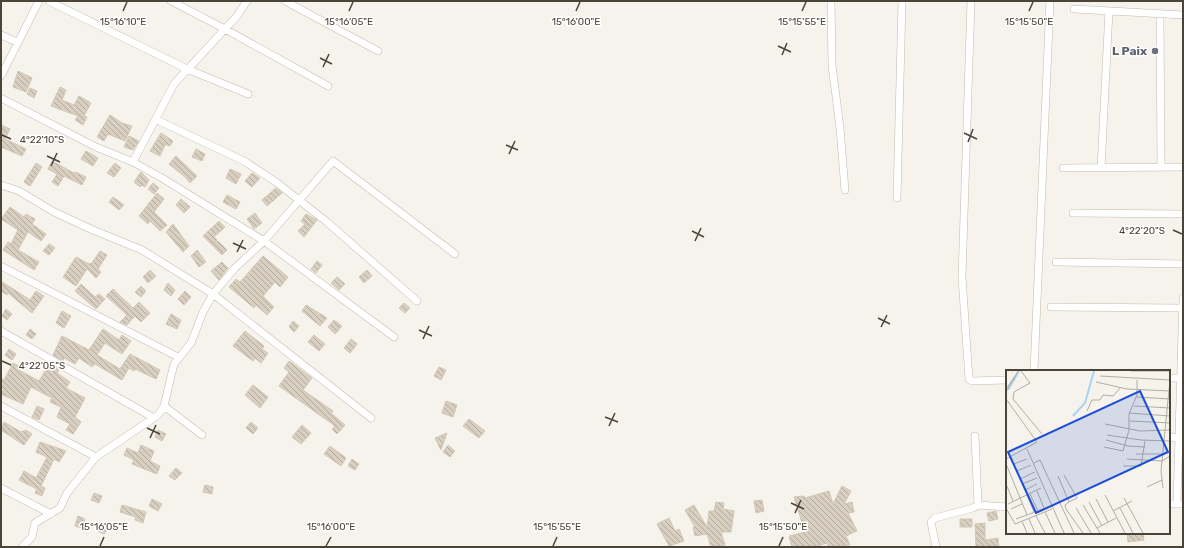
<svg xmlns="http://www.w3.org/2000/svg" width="1184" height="548" font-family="Rubik,sans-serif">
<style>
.building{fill:url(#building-back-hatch);stroke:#d3c7b4}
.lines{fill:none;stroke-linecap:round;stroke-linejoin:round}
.street-casing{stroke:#c2bbae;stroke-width:8}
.street{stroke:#fff;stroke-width:7}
.ticks{fill:none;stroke:#4b4439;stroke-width:1.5}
.worship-dot{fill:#6b7280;stroke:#fff;stroke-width:1.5}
.labels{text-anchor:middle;stroke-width:3;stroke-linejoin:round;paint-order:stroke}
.worship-label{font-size:12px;font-weight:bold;fill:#5b616d;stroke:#fff;text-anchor:end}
.inset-river{fill:none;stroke:#a9d4f2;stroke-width:2}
.inset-road{fill:none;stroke:#b2ada4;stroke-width:1}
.view{fill:#1d4ed8;fill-opacity:0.15;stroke:#1d4ed8;stroke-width:2}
.inset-edge{fill:none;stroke:#4b4439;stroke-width:2}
.ticks-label{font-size:10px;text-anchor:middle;fill:#4b4439;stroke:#fff;stroke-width:3;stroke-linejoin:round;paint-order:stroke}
</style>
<defs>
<pattern id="building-back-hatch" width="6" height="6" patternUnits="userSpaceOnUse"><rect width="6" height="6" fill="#d8cfc1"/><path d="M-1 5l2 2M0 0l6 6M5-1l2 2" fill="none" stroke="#b1aa9e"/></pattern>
</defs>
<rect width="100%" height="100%" fill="#f6f3ec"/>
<path class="building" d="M 18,71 L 32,78 L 26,92 L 13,87 Z
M 60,87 L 66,90 L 62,100 L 74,105 L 79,96 L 91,103 L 84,116 L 87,117 L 83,125 L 75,120 L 78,116 L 51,106 Z
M 30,88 L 37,91 L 34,98 L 27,94 Z
M 110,115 L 122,123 L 132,126 L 125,141 L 108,134 L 104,141 L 97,137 Z
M 1,125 L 10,129 L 5,139 L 26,149 L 22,156 L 1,147 Z
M 161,133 L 173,141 L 170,146 L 164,144 L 165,145 L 160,156 L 150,151 Z
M 129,136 L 139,141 L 133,150 L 124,147 Z
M 196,149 L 205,154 L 202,161 L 192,157 Z
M 86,151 L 98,158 L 93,166 L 81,159 Z
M 176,156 L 197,176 L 190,183 L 185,177 L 169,164 Z
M 52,161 L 74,173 L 75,172 L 86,177 L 82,185 L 64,176 L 58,186 L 52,182 L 57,174 L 48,169 Z
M 36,163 L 42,167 L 30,186 L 24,182 Z
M 115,163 L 121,168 L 114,177 L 107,173 Z
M 230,169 L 241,174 L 236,184 L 226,178 Z
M 141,172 L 149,180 L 145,187 L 142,185 L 140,187 L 134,182 Z
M 252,173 L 260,178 L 252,187 L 245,181 Z
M 153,183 L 159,188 L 154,194 L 148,189 Z
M 276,188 L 282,193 L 267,206 L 262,200 Z
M 157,193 L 164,199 L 154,212 L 167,225 L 160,231 L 150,221 L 148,224 L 139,216 Z
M 227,195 L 240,202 L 236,209 L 223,202 Z
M 113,197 L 124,205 L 119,210 L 109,202 Z
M 181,199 L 190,207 L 184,213 L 176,205 Z
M 10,207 L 24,217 L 26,214 L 35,219 L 32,224 L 46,234 L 41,241 L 28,232 L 18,250 L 39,262 L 34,270 L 3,250 L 8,242 L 11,244 L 18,230 L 1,219 Z
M 255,213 L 262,223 L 254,229 L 247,219 Z
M 306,214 L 317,220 L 304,237 L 298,231 L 305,224 L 301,221 Z
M 219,221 L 225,227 L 214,237 L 217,240 L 215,243 L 218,241 L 227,250 L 222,255 L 203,236 Z
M 173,224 L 189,246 L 183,252 L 166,232 Z
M 49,244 L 55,248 L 49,255 L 43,251 Z
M 197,250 L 206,262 L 199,267 L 191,256 Z
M 100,251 L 107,255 L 98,269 L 101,272 L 96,278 L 87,269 L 76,286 L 63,277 L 76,257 L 89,264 L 92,263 Z
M 263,256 L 288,277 L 280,287 L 275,282 L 263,296 L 274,307 L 267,315 L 256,305 L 254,308 L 229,287 L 236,279 L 240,282 Z
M 317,261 L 322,265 L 316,273 L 311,269 Z
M 222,262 L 228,268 L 219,280 L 211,271 Z
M 150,270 L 156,276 L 148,283 L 143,277 Z
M 367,270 L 372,276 L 364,283 L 359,277 Z
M 337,277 L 345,284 L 339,290 L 331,283 Z
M 1,281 L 30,300 L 36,291 L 44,296 L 32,313 L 8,293 L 7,295 L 1,291 Z
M 168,283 L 175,290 L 171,296 L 164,290 Z
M 81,284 L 95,297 L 99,294 L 105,299 L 96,309 L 75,291 Z
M 141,286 L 146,291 L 141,297 L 135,292 Z
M 113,289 L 133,308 L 139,302 L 150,313 L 141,322 L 135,316 L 127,325 L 120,322 L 127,315 L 106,296 Z
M 185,291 L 191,297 L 184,305 L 178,299 Z
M 404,303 L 410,308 L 405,313 L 399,308 Z
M 306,305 L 327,318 L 320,326 L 302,311 Z
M 6,309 L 12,314 L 7,320 L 2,316 Z
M 62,311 L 71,316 L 64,328 L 56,323 Z
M 171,314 L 181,320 L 177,329 L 166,324 Z
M 334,320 L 342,326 L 335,334 L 328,327 Z
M 293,321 L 299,326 L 294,332 L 289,327 Z
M 30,329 L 36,334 L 32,339 L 26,335 Z
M 103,329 L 119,340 L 122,335 L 131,341 L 122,354 L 105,343 L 97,355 L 120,369 L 130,354 L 160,370 L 156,379 L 135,369 L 134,371 L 129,368 L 122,380 L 95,364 L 92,367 L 79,358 L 75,364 L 64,358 L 63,361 L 53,355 L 62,336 L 89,350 Z
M 245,331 L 264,346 L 262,349 L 268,353 L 261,363 L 255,358 L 253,361 L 233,346 Z
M 314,335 L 325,344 L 319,351 L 308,342 Z
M 351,339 L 357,344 L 350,353 L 344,348 Z
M 9,349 L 16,354 L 12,360 L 5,355 Z
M 289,361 L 312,378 L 303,390 L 333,411 L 331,413 L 345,425 L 337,434 L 332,429 L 335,426 L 279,386 L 289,372 L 284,368 Z
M 13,363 L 21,367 L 19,370 L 39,381 L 49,364 L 59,370 L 57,373 L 70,382 L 66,388 L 85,398 L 75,417 L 81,422 L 73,434 L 66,430 L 70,424 L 57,417 L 61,407 L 50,402 L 52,398 L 31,387 L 23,404 L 1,394 L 4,389 L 1,388 L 1,378 L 4,380 Z
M 439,367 L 446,370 L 441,380 L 434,376 Z
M 253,385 L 268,397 L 260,408 L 245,395 Z
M 446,401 L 457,405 L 453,417 L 442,413 Z
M 37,406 L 44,409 L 39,420 L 32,417 Z
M 469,419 L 485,431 L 479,438 L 463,426 Z
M 4,422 L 21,432 L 26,430 L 32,434 L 24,445 L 1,430 Z
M 251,422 L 258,428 L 253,434 L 246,428 Z
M 302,425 L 311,433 L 301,444 L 292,437 Z
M 158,430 L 166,434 L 162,441 L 155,437 Z
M 447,433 L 441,450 L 435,438 Z
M 40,442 L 66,451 L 59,462 L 54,459 L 41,486 L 45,488 L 42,496 L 35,493 L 37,489 L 19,480 L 24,471 L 36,478 L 47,457 L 36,452 Z
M 141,445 L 154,451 L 150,461 L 160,466 L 157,474 L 132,464 L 134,460 L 124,455 L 127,448 L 138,453 Z
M 448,445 L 455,451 L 450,457 L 443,452 Z
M 330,446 L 346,458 L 341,466 L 324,454 Z
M 352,459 L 359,464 L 355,470 L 348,466 Z
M 176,468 L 182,473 L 175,480 L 169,476 Z
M 205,485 L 213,487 L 212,494 L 203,492 Z
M 842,486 L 851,491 L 844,504 L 852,502 L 854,512 L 848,513 L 857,531 L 846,536 L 850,545 L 829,547 L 827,543 L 815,547 L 792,547 L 789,536 L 805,532 L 794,497 L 804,496 L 805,498 L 829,491 L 833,504 Z
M 94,493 L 102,496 L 99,503 L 91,500 Z
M 152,499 L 162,504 L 158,511 L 149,506 Z
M 762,500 L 764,511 L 756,513 L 754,501 Z
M 716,502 L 724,503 L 723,509 L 734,511 L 731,532 L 721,532 L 725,545 L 711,547 L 707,534 L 695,536 L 693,527 L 695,527 L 685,510 L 694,505 L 707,527 L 709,511 L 714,511 Z
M 122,505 L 146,512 L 143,523 L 135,520 L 136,517 L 120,512 Z
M 996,511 L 998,519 L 989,521 L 987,513 Z
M 78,516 L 85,519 L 82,528 L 75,526 Z
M 669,518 L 675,531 L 679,529 L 684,541 L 669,546 L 657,524 Z
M 960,519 L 972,519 L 972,527 L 960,527 Z
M 103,523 L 109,527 L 104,534 L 98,531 Z
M 985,523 L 985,540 L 998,538 L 999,547 L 976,547 L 975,524 Z
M 1127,533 L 1143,533 L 1144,540 L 1128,542 Z"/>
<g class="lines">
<defs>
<path id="street" d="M 49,1 L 187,69 L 248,94
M 171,1 L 225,29 L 328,86
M 285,1 L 378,51
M 831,1 L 832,65 L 840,128 L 845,190
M 971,1 L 962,277 L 969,379 L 972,381 L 1007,380
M 1074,9 L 1183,15
M 1160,14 L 1161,167
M 1,35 L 17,42
M 1,76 L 39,1
M 1,98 L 96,147 L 133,162 L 162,178 L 264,241 L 394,337
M 157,120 L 244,161 L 276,182 L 327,222 L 417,301
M 133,162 L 174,84 L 237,16 L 247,1
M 1063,168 L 1183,167
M 1101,168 L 1109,11
M 1,185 L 19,191 L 54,212 L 93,230 L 142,250 L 213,294 L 371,418
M 897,198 L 902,1
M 1073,213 L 1183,214
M 1056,262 L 1183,264
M 1,266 L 178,357
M 1051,307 L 1183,308
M 1,331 L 154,418
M 1034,371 L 1050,1
M 1169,378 L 1181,378
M 1,406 L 96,457
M 164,406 L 202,435
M 975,436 L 978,505
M 1169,437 L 1179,438
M 1,488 L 51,514
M 1169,504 L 1183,504
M 1177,504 L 1183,298
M 22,547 L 32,537 L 35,523 L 60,508 L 67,493 L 96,457 L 158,415 L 164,406 L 174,364 L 191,343 L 203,312 L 213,294 L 235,268 L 264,241 L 333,161 L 455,254
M 936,547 L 931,522 L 935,518 L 973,508 L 978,505 L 1007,507"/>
</defs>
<use href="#street" class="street-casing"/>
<use href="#street" class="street"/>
</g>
<path class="ticks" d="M 123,11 L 127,2M 349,11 L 353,2M 576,11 L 580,2M 802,11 L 806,2M 1029,11 L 1033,2M 778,46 L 791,52M 782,55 L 787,43M 320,58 L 332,64M 323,67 L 329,54M 964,133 L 977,139M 2,135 L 11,139M 968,142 L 973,129M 506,145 L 518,150M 509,154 L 515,141M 47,156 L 60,162M 51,166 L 57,153M 1173,230 L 1182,234M 692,231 L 704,237M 695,241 L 701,228M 233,243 L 246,249M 237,252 L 243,240M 878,318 L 890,324M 881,327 L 887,315M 419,330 L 432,336M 423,339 L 429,326M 2,361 L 11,365M 605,417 L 618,422M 609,426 L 615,413M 147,428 L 160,434M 150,438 L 156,425M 791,503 L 804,509M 795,513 L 801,500M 100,546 L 104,537M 326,546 L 331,537M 553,546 L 557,537M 779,546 L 783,537"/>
<circle class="worship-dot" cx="1155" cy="51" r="4"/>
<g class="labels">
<g class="worship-label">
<text x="1147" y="55">L Paix</text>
</g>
</g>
<g transform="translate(1006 370)">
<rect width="164" height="164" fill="#f6f3ec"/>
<path class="inset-river" d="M 2,20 L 13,1M 67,46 L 79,33 L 88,1"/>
<path class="inset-road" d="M 15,1 L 24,13 L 8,22 L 7,29 L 36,64M 125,1 L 164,1M 94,6 L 164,10M 90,12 L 121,19 L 164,21M 0,19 L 9,6M 0,22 L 12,1M 130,27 L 164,29M 0,29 L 31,72 L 0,89M 128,36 L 164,38M 81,41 L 86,30 L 94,30 L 97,25 L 107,26 L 115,17M 123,43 L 164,46M 124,51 L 164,53M 99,54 L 134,61 L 164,60M 101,65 L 135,70 L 164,71M 100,70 L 122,76 L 139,77M 98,77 L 117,81 L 123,60 L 123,44 L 131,25 L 131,10M 21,79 L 58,163M 130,84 L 158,84M 5,87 L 28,142M 121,89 L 156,91 L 164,86M 28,93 L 34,90 L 68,163M 8,94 L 21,89M 1,96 L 21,145M 117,96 L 135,96 L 139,71M 11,101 L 25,95M 58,105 L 71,128 L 63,132M 52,106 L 63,132 L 59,135 L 60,139 L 77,163M 14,109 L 29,102M 0,114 L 7,131M 16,114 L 31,108M 141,117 L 156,110M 157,118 L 155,101 L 164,10M 19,120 L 31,114M 31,121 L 38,138M 24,124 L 32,141M 99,125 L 119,163M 118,128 L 137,163M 90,129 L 102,152M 83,132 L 96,156M 2,134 L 35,118M 77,135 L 94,163M 0,138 L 9,154 L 46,139M 70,138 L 85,163M 114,138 L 127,163M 5,139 L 16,134M 107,141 L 126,131M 39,142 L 49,163M 30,146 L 39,163M 10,149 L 42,137M 23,149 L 29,163M 16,151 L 21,163M 91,158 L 110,148"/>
<path class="view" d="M 134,21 L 162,82 L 30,143 L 2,82 Z"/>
<rect width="164" height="164" class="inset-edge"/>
</g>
<g class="ticks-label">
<text x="123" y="25">15°16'10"E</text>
<text x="349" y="25">15°16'05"E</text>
<text x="576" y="25">15°16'00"E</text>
<text x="802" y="25">15°15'55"E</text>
<text x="1029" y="25">15°15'50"E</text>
<text x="42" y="143">4°22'10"S</text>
<text x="1142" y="234">4°22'20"S</text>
<text x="42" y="369">4°22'05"S</text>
<text x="104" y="530">15°16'05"E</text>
<text x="331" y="530">15°16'00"E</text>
<text x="557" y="530">15°15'55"E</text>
<text x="783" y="530">15°15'50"E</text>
</g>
<rect width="1184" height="548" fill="none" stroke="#4b4439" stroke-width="4"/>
</svg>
